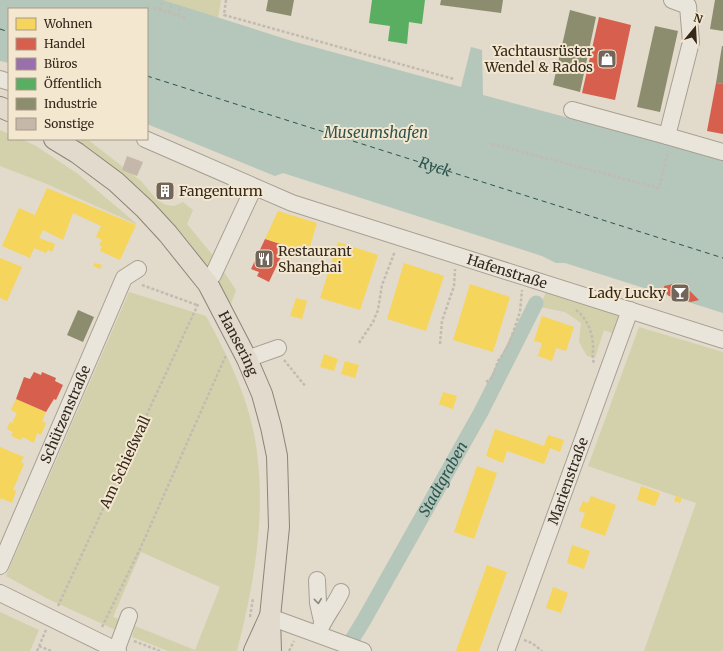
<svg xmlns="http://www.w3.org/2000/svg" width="723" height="651" font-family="Merriweather,serif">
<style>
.green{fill:#d2d1ac}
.water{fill:#b5c6bb}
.homes{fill:#f6d55c}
.shops{fill:#d6604d}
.offices{fill:#9970ab}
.public{fill:#5aae61}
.industry{fill:#8c8c6e}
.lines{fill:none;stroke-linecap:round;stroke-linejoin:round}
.canal{stroke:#b5c6bb;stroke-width:15}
.ferry{stroke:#2c544f;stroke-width:1;stroke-dasharray:5 4;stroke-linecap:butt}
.building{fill:#c5b8ab}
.minor-casing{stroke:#a79f93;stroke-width:18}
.major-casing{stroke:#8c847a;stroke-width:22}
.path{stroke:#c2bbb2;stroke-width:2.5;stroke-dasharray:3 2;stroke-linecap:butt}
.minor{stroke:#eae5db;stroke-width:16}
.major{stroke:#e1dacd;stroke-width:20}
.oneway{stroke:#8f867c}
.labels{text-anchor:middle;stroke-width:4;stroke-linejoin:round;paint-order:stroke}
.poi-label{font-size:14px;fill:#34271c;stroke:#f4e7cf;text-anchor:end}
.street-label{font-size:14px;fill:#34271c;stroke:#f4e7cf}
.water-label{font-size:15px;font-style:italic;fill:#2c544f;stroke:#f4e7cf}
</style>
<rect width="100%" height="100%" fill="#e2daca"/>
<path class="green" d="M 163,0 L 221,0 L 218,18 Z
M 0,130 L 9,134 L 9,139 L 21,139 L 36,146 L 78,174 L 138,225 L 47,184 L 0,166 Z
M 75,139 L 87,139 L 141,181 L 157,200 L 166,205 L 174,206 L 183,202 L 193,210 L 187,224 L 215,258 L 209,269 C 173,217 128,174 75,139 Z
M 222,269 L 236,290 L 231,304 L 217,280 Z
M 547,289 L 613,309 L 618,316 L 617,328 L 614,334 L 604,330 L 595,358 L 587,356 L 579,342 L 581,323 L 565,312 L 540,307 Z
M 129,292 L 206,316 C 226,353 246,392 254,434 C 268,507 255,580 237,651 L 168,651 L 132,637 L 135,626 L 195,650 L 220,587 L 141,552 L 113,617 L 124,621 L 120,632 L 48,599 L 6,576 Z
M 639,327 L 723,352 L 723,651 L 644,651 L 696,503 L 588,466 Z
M 0,612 L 39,630 L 30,651 L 0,651 Z"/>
<path class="water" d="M 0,0 L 163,0 L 292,41 L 461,87 L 471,47 L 482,50 L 483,95 L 723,159 L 723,313 L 565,263 L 556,263 L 542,256 L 283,173 L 275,176 L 147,124 L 147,9 L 9,9 L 9,63 L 0,61 Z"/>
<path class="homes" d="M 47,188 L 136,225 L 120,260 L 100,251 L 102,246 L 99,245 L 102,240 L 96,237 L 101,226 L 73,213 L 63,240 L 43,230 L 39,238 L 55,244 L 52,252 L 48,250 L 46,253 L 34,248 L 30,258 L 2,246 L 19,208 L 35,215 Z
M 278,211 L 317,223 L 308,253 L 296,249 L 293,256 L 289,259 L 281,255 L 286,246 L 265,239 Z
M 338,242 L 378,255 L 360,310 L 320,298 Z
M 0,258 L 22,267 L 7,301 L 0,298 Z
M 95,263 L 102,265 L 100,269 L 93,266 Z
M 404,263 L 444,276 L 426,331 L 387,319 Z
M 470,284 L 510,297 L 493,352 L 453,340 Z
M 296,298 L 307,301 L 302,319 L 290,316 Z
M 542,316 L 574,327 L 566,351 L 556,348 L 552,361 L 538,356 L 542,343 L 534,341 Z
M 324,354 L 338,359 L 334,371 L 320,367 Z
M 345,361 L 359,365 L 355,378 L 341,374 Z
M 443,392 L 457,396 L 453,409 L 439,404 Z
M 16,399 L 46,412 L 42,421 L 46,423 L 41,435 L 37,433 L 34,443 L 23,437 L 21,440 L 13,437 L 11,435 L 13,432 L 7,429 L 10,422 L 12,423 L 17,413 L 11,410 Z
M 495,429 L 544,446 L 548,435 L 564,440 L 560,452 L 550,448 L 544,464 L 507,451 L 503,463 L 486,456 Z
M 0,447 L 24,457 L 21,462 L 24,464 L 13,490 L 16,491 L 12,503 L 1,498 L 0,501 Z
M 477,466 L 497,473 L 474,539 L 454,532 Z
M 641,486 L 660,493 L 655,506 L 637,500 Z
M 591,496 L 616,505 L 605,536 L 580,527 L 585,513 L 579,511 L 583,501 L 588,503 Z
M 676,496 L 682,498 L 680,503 L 674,501 Z
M 572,545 L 590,551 L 584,569 L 567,563 Z
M 487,565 L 507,572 L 479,651 L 456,651 Z
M 553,587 L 568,593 L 561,613 L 546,608 Z"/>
<path class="shops" d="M 599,17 L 631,25 L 615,100 L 582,93 Z
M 716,83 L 723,84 L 723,134 L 707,131 Z
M 265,239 L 286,246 L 269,282 L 257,276 L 259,272 L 251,269 Z
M 673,284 L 689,290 L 699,300 L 691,302 L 669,296 L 665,292 L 664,286 Z
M 34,372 L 41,375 L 42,372 L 56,378 L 55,381 L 63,385 L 56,400 L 54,399 L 46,412 L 16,399 L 24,377 L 30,379 Z"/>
<path class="offices" d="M157 191a8 8 0 1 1 16 0a8 8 0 1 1-16 0Z"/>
<path class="public" d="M 372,0 L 425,0 L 422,24 L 409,22 L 407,44 L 388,41 L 390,26 L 369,23 Z"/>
<path class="industry" d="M 268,0 L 294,0 L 291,16 L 266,11 Z
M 441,0 L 503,0 L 501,13 L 440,5 Z
M 715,0 L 723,0 L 723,31 L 710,29 Z
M 570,10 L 596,17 L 580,92 L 553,85 Z
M 655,26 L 678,31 L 660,112 L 637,107 Z
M 722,46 L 723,46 L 723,84 L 716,83 Z
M 78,310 L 94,317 L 83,342 L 67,335 Z"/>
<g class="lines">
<path class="canal" id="s1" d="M 345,651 L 364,620 L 481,412 L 536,303"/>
<g class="ferry">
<path d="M 0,29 L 9,32"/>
<path id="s2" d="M 147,76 L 723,258"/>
</g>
</g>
<path class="building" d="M 127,156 L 143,162 L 137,176 L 122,170 Z"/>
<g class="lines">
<defs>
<g id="minor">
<path d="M 672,0 L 688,6 L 691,42 L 667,136 L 723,152"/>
<path d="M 0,79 L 9,82"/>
<path d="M 572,110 L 667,136"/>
<path id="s3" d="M 145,139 L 292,203 L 723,340"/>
<path d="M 213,275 L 254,187"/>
<path d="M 247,359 L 278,348"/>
<path id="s4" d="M 0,566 L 124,278 L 138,269"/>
<path d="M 317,580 L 318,603 L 322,621"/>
<path d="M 0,593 L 118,651"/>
<path d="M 270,617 L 363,651"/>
<path d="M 318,634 C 323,619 334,607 341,592"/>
<path d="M 116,651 L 129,616"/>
<path id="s5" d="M 506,651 L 630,310"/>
</g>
<g id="major">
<path d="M 0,107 L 9,111"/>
<path id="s6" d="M 54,139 L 77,153 L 116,182 L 145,209 L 168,234 L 208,284 L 247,359 L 262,394 L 271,427 L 277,456 L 279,527 L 270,617 L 271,651"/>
<path d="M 254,651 L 269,618"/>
</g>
</defs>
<use href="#minor" class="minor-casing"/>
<use href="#major" class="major-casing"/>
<path class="path" d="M 226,0 L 224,15 L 454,79
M 154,8 L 185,18
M 160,10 L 163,0
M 169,13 L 172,3
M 178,16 L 181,6
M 492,144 L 659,188 L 668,151
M 142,285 L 197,305
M 576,310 C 587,318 593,333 593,347 C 593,353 592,358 594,363
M 359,343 L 373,322 L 378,310 L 382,285 L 395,251
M 440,344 L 442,321 L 454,286 L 455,269
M 284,360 L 306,387
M 486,382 L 492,378 L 498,361 L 508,347 L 520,312 L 522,290
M 58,606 L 199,302
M 250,617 L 253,598
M 102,627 L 140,549 L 226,355
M 524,640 L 532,643 L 542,651
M 134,641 L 160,651
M 39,646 L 51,651
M 37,651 L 46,630
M 289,651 L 294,641"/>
<use href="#minor" class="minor"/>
<use href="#major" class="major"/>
</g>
<defs><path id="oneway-chevron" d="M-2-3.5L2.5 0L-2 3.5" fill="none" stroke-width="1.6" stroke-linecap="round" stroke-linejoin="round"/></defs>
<use class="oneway" href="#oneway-chevron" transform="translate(318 601) rotate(84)"/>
<defs>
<symbol id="shop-square" viewBox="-11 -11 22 22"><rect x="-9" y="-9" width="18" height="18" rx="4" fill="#716659" stroke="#f4e7cf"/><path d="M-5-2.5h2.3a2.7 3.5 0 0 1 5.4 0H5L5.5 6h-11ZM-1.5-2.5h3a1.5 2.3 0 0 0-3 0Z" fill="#fff"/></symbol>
<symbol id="building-square" viewBox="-11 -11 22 22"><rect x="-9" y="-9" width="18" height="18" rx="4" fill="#716659" stroke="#f4e7cf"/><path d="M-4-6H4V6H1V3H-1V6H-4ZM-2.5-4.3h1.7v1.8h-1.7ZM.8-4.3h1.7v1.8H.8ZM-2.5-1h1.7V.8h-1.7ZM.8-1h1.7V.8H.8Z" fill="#fff"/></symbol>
<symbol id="restaurant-square" viewBox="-11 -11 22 22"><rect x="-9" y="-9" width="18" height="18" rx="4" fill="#716659" stroke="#f4e7cf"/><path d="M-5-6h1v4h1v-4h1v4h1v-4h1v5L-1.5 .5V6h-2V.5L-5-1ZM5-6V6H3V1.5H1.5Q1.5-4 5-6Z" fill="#fff"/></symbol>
<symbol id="bar-square" viewBox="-11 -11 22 22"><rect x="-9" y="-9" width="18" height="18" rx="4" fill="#716659" stroke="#f4e7cf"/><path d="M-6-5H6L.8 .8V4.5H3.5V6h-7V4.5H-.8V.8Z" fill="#fff"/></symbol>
</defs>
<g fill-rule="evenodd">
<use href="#shop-square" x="596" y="48" width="22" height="22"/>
<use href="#building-square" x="154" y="180" width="22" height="22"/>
<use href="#restaurant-square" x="253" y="248" width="22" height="22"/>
<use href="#bar-square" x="669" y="282" width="22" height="22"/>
</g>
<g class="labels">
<g class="poi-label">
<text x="593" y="56">Yachtausrüster<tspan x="593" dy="16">Wendel &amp; Rados</tspan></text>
<text x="179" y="196" text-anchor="start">Fangenturm</text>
<text x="278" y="256" text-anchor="start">Restaurant<tspan x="278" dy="16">Shanghai</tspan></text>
<text x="666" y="298">Lady Lucky</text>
</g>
<g class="street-label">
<text dy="5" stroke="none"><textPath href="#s3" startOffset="386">Hafenstraße</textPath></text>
<text dy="5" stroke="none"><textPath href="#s6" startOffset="280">Hansering</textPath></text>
<text dy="5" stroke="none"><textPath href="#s4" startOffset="165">Schützenstraße</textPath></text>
<text transform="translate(125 462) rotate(-65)" y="5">Am Schießwall</text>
<text dy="5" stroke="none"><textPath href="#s5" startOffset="181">Marienstraße</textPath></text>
</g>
<g class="water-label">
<text x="376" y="138">Museumshafen</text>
<text dy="5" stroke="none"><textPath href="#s2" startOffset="302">Ryck</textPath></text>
<text dy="5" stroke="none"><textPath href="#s1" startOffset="198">Stadtgraben</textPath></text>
</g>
</g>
<rect x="8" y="8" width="140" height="132" fill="#f4e7cf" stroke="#a79a87"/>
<rect x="16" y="18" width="20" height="12" fill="#f6d55c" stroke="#a79a87"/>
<text x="44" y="28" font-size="12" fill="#34271c">Wohnen</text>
<rect x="16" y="38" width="20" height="12" fill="#d6604d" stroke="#a79a87"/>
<text x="44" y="48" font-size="12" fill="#34271c">Handel</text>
<rect x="16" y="58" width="20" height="12" fill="#9970ab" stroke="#a79a87"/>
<text x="44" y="68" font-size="12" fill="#34271c">Büros</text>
<rect x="16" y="78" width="20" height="12" fill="#5aae61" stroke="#a79a87"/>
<text x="44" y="88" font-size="12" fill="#34271c">Öffentlich</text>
<rect x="16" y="98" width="20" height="12" fill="#8c8c6e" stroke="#a79a87"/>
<text x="44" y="108" font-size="12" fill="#34271c">Industrie</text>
<rect x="16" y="118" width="20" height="12" fill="#c5b8ab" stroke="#a79a87"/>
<text x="44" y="128" font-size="12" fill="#34271c">Sonstige</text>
<g transform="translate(695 28) rotate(18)" stroke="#f4e7cf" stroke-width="3" paint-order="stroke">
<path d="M0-3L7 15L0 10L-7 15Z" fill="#34271c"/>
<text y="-6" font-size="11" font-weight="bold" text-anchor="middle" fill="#34271c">N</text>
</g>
</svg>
